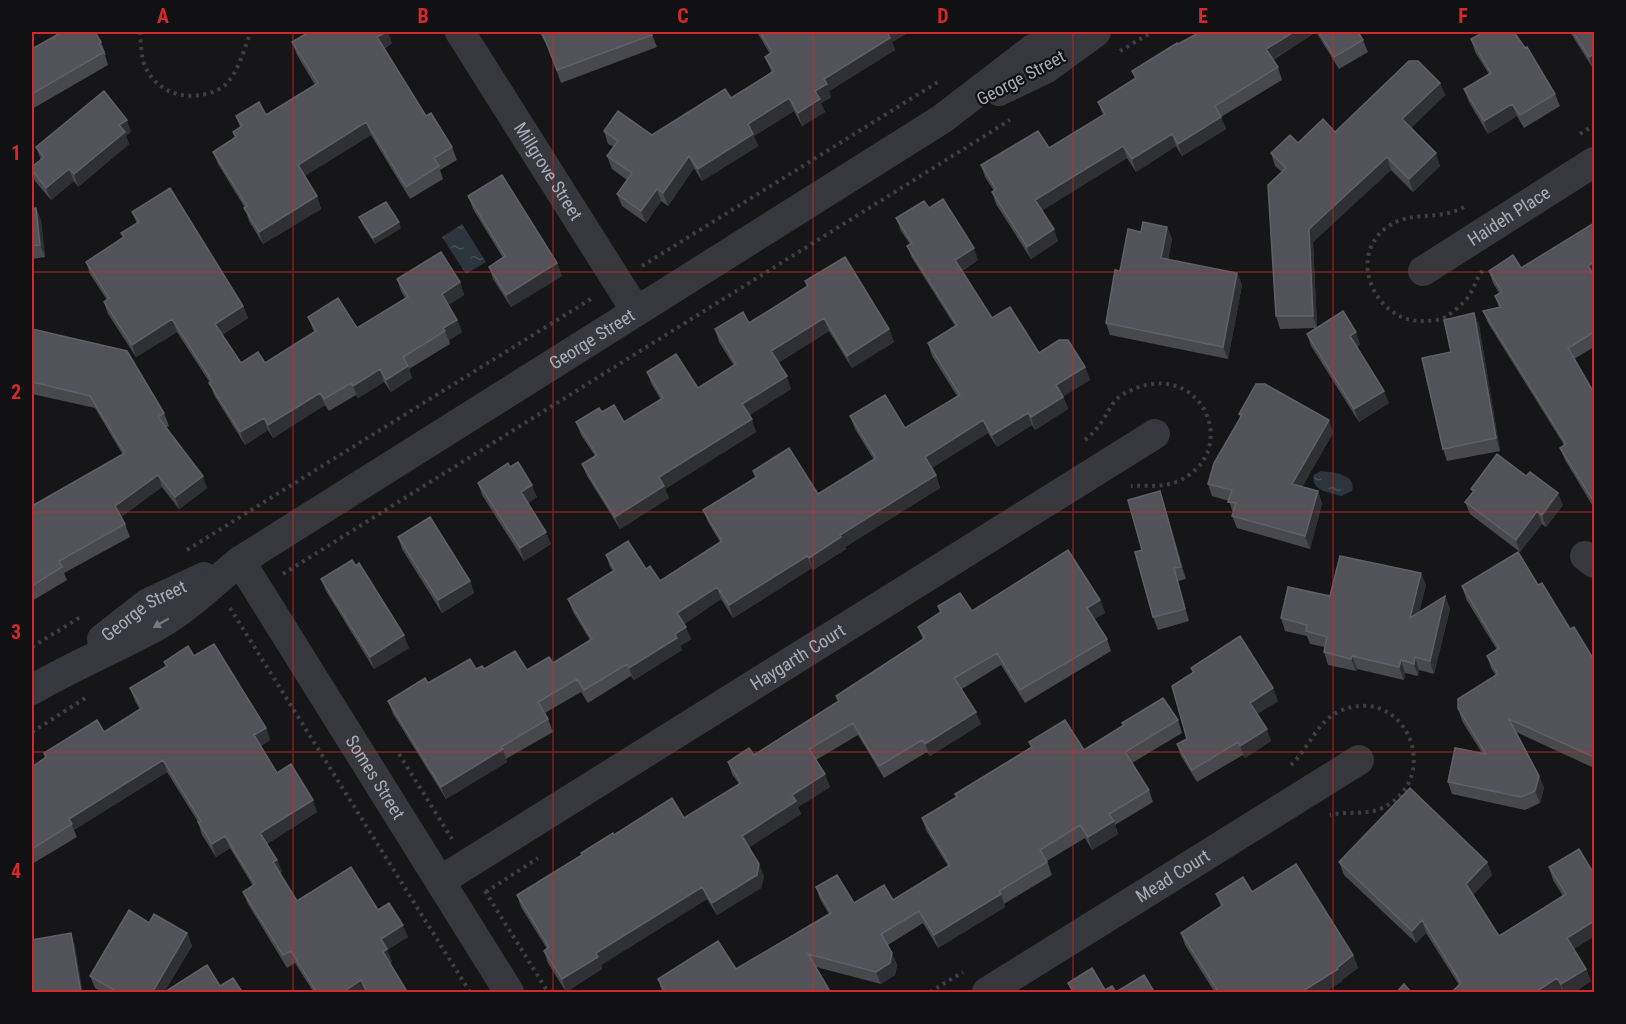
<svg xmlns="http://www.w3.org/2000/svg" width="1626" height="1024" font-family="'Roboto Condensed',sans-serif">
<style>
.water{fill:url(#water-ripples)}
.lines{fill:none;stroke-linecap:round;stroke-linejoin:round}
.path{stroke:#3d3f44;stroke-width:4;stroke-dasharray:3 4.5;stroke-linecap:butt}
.street{stroke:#37383d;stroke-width:30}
.wall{fill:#47494d}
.shaded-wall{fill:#2f3033}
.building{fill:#525359;stroke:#5f6168;stroke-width:1.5}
.oneway{fill:#757881}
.grid{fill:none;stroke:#d62828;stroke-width:1.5;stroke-opacity:0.55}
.labels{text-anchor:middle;stroke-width:4.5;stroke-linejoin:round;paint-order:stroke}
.street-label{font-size:18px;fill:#a8adb8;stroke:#111113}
.neatline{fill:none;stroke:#d62828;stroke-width:2}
.grid-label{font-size:20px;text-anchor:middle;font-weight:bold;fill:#d62828}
</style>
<defs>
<pattern id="water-ripples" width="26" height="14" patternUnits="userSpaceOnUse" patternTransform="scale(1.5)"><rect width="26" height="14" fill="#2c353c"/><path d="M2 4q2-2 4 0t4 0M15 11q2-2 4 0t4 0" fill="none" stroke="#485056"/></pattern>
</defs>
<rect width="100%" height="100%" fill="#161618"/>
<path class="water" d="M 462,224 L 486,262 L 466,274 L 442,237 Z
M 1321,471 C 1333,472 1357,474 1352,491 L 1341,496 C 1329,492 1310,491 1314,475 Z"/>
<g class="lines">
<path class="path" d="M 140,32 C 141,42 141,54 144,64 C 153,87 176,99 200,95 C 209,94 222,90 228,82 C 240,68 244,48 251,32
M 1120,51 L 1152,32
M 1580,134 L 1594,125
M 1464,207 C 1437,222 1411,209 1386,228 C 1347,257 1375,320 1420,321 C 1429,321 1440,321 1447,316 C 1455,310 1465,303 1470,294 C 1475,286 1477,277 1483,270
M 642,266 L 941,80
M 1085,440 C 1092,434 1098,428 1103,420 C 1110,410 1111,402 1122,395 C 1199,349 1247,453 1176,482 C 1161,488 1146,485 1131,486
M 187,550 L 594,297
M 283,574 L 1010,120
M 230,608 L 470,992
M 32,647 L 82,616
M 32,732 L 87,697
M 399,754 L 452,839
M 1291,765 C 1309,748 1317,721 1340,711 C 1406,682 1446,780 1380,809 C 1365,815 1347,811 1330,815
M 485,891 L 548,992
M 486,892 L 538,858
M 930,992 L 963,972"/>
<g class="street">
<path id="s1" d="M 460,32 L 636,311"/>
<path d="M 999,91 L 1045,69 L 1096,32"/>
<path id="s2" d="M 1423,271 L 1594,162"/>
<path d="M 1585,556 L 1594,563"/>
<path id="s3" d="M 240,561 L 509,992"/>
<path id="s4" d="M 102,639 L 148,603 L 204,577"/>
<path id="s5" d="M 32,690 C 73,665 118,648 160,624 C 189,607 214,582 240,561 L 942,119 L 1033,49 L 1067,32"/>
<path id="s6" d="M 440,881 L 1155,434"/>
<path id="s7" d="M 987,992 L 1359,760"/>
</g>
</g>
<path class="wall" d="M 539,32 L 651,32 L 657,47 L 561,83 L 547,45 Z
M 757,32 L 909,32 L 892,42 L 895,50 L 829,91 L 831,97 L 821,103 L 825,112 L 802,126 L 794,111 L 754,136 L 758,146 L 702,181 L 694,168 L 668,206 L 661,201 L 646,223 L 622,206 L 617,194 L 627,180 L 612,169 L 607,156 L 614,147 L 608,144 L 604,131 L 652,135 L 731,98 L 772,73 L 765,57 L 770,54 Z
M 1200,32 L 1358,32 L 1363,40 L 1368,52 L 1339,69 L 1316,32 L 1273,60 L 1278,67 L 1282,80 L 1221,117 L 1226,129 L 1182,156 L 1176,146 L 1136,172 L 1127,158 L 1042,210 L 1058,241 L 1031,259 L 996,204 L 992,192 L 994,191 L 985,177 L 981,165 L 1049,148 L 1103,115 L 1098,102 L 1135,79 L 1132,71 Z
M 1570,32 L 1594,32 L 1594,70 Z
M 1471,39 L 1525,48 L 1555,94 L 1560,106 L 1524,128 L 1517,116 L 1488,134 L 1469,102 L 1464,89 L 1489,74 L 1475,52 Z
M 101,42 L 106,55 L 105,55 L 108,65 L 32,109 L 32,49 Z
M 292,42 L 392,43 L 384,49 L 426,116 L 452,147 L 457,160 L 440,170 L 443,179 L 410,199 L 371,135 L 304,176 L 317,196 L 321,209 L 263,244 L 249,221 L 245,208 L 218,164 L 213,152 L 235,138 L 233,132 L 240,127 L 236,116 L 266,115 L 315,85 L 297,55 Z
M 1440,83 L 1445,95 L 1411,128 L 1440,166 L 1413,192 L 1391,170 L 1313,242 L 1317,327 L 1360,344 L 1357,347 L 1389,403 L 1359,422 L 1311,346 L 1307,334 L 1316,328 L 1280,329 L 1276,316 L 1282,172 L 1275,166 L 1271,153 L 1298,143 L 1335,132 Z
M 131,132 L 126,136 L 129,144 L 78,187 L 74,181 L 51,200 L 35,181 L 32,172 L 32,167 L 41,160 L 36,147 Z
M 468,196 L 557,263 L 562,276 L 511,307 L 493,279 L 489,267 L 503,258 L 473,209 Z
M 36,208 L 41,221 L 45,257 L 32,259 L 32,209 Z
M 929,208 L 978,260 L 962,271 L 992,318 L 1039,353 L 1085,367 L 1090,380 L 1063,396 L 1068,409 L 1035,430 L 1032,425 L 997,447 L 988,433 L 931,468 L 936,475 L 940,488 L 845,547 L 846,549 L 813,570 L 812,568 L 733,618 L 721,599 L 684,624 L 691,639 L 680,646 L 682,650 L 634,680 L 631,676 L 588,703 L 581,692 L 545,713 L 548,719 L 553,732 L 506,759 L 507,762 L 446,799 L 393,714 L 388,701 L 428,683 L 476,669 L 527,670 L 553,663 L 590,640 L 573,612 L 568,599 L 613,571 L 610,567 L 606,555 L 646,569 L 660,581 L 720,542 L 708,522 L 703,510 L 755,477 L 753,471 L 818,494 L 874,460 L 855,429 L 850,416 L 905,428 L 957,396 L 932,356 L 928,343 L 955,326 L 912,258 L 907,246 L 910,244 L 901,231 L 896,218 Z
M 132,212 L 243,306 L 248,318 L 222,335 L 241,363 L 265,363 L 314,332 L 308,317 L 357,328 L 405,298 L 401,291 L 397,279 L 460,282 L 464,295 L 448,305 L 457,320 L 462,332 L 449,340 L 450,344 L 409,369 L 412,378 L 391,392 L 384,382 L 358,398 L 356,395 L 329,411 L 325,405 L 273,438 L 268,430 L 245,445 L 214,395 L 210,383 L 177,332 L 136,357 L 108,314 L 104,302 L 107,300 L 90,274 L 86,262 L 123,238 L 121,233 L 137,224 Z
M 359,217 L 401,228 L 375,244 L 362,224 Z
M 1594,225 L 1594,347 L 1574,359 L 1594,393 L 1594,508 L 1565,460 L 1560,448 L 1564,445 L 1488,323 L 1483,311 L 1499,307 L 1495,296 L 1499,293 L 1493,283 L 1489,271 L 1521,268 Z
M 1167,227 L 1172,239 L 1168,260 L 1237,273 L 1242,285 L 1228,359 L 1110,335 L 1106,323 L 1120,271 L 1141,232 Z
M 805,281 L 889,329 L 894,342 L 852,368 L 829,331 L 778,363 L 791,389 L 749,415 L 756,432 L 665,489 L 669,498 L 620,529 L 587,476 L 582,464 L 595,456 L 581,435 L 576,422 L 602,412 L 624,422 L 661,400 L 652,385 L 647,372 L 698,388 L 734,366 L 719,342 L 715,329 L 749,323 L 807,287 Z
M 1474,313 L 1479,325 L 1500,451 L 1447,461 L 1443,449 L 1451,352 Z
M 32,329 L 164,413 L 169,426 L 166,428 L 207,488 L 179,509 L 162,487 L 121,517 L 125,524 L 130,537 L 64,573 L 67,580 L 32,601 L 32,506 L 123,455 L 95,408 L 32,394 Z
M 1239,414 L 1329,420 L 1333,433 L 1302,487 L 1318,491 L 1322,504 L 1310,549 L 1237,528 L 1232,516 L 1233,513 L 1229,501 L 1212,496 L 1208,484 L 1240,417 Z
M 510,467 L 537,497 L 528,503 L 551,544 L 524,561 L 482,495 L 478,483 Z
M 1471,489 L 1563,505 L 1546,527 L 1542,524 L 1520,552 L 1470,514 L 1465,502 L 1473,492 Z
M 1160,491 L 1164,503 L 1186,579 L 1178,581 L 1189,621 L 1158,630 L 1153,617 L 1142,550 Z
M 398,537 L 470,581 L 474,593 L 442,613 L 402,549 Z
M 321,579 L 409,648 L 374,669 L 326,591 Z
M 1426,585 L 1419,612 L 1445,596 L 1450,609 L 1434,674 L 1419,670 L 1418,676 L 1405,673 L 1404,680 L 1357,669 L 1356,671 L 1328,665 L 1324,652 L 1325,647 L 1310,644 L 1307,636 L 1285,631 L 1281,618 L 1330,596 Z
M 1538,585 L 1570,629 L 1594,660 L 1594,768 L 1516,732 L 1539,776 L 1544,788 L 1540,803 L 1525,810 L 1452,794 L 1448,782 L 1482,753 L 1462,721 L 1458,708 L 1496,676 L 1491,668 L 1487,656 L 1497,650 L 1466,599 L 1462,586 Z
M 1100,600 L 1105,613 L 1094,619 L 1107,639 L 1111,651 L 1025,703 L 1001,665 L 962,689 L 981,724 L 930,756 L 927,752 L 884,778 L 858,735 L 816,760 L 830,787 L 798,807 L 801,814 L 749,847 L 764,876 L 761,888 L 717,915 L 707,899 L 601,965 L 602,969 L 566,992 L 548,963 L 544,951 L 547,949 L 521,907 L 517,895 L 614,835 L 684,818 L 739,784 L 732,774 L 728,762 L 754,755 L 838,701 L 836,696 L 923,640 L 918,627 L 940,613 L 938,606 L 972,611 Z
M 194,656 L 266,728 L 270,740 L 261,746 L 277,773 L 317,812 L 267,844 L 277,860 L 282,872 L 279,873 L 297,901 L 378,910 L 408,937 L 387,950 L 392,962 L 390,963 L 408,993 L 314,993 L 295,963 L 287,968 L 248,904 L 243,892 L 253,886 L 230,848 L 216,857 L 202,835 L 198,822 L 167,772 L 74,830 L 77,837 L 32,864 L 32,767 L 45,758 L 44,753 L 104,732 L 140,710 L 135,701 L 130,688 L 166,667 L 164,662 Z
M 1191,668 L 1278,701 L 1257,714 L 1271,741 L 1245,758 L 1243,755 L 1197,782 L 1181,756 L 1177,744 L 1187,739 L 1193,673 Z
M 1178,720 L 1182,733 L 1132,763 L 1149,790 L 1153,802 L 1115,825 L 1118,834 L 1092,850 L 1085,838 L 1047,861 L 1052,875 L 1004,904 L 1005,907 L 938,948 L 923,923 L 888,945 L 897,965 L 895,975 L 881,984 L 816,967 L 831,993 L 662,992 L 658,979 L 736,969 L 829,914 L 820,899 L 816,887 L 854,903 L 893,900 L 948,866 L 926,830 L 922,818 L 956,797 L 955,794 L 1031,747 L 1029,742 L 1084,750 L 1123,726 L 1122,723 Z
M 1339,862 L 1487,862 L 1492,875 L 1473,895 L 1499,936 L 1563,896 L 1553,880 L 1549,867 L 1594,936 L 1574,949 L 1586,969 L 1591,981 L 1573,993 L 1563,993 L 1562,990 L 1558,993 L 1451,993 L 1459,985 L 1426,933 L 1416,943 L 1344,875 Z
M 1252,892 L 1353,955 L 1358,968 L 1342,980 L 1342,981 L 1324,993 L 1215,993 L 1185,945 L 1181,933 L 1221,907 L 1216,894 Z
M 149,923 L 187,933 L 192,946 L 164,992 L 220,986 L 243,993 L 102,993 L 95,988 L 90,976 Z"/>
<path class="shaded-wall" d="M 386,32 L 388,32 L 392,43 L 381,50 L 377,37 Z
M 886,32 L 909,32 L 892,42 L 895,50 L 829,91 L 831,97 L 821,103 L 825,112 L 802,126 L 798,113 L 824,79 Z
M 1294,32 L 1316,32 L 1270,61 L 1266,49 Z
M 1594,54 L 1594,70 L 1589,57 Z
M 1440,83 L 1445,95 L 1407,132 L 1402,119 Z
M 789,98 L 794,111 L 754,136 L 758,146 L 702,181 L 698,169 L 748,124 Z
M 1512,104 L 1517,116 L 1488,134 L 1484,121 Z
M 1221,117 L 1226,129 L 1182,156 L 1178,144 Z
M 127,120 L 131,132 L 126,136 L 129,144 L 78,187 L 74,174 L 119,125 Z
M 366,122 L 371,135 L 302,178 L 298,165 Z
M 1172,134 L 1176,146 L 1136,172 L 1132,159 Z
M 1123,146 L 1127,158 L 1040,212 L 1035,200 Z
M 1436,153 L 1440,166 L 1413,192 L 1409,179 Z
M 689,156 L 694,168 L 668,206 L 663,193 Z
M 1387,157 L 1391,170 L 1313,242 L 1317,328 L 1313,316 L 1309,229 Z
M 69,169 L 74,181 L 51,200 L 46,188 Z
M 657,189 L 661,201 L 646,223 L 641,211 Z
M 317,196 L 321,209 L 263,244 L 259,232 Z
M 36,208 L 41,221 L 45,257 L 40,245 Z
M 399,222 L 401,228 L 375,244 L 373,238 Z
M 1167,227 L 1172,239 L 1166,271 L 1161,258 Z
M 1054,229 L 1058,241 L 1031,259 L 1027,247 Z
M 974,248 L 978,260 L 959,272 L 955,260 Z
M 1594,262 L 1594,277 L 1588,266 Z
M 557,263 L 562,276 L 511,307 L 506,295 Z
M 1237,273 L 1242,285 L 1228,359 L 1223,347 Z
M 460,282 L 464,295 L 446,306 L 442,294 Z
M 243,306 L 248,318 L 220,336 L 215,324 Z
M 1474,313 L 1479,325 L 1500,451 L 1496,438 Z
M 824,318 L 829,331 L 776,364 L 771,351 Z
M 172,319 L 177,332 L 136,357 L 132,345 Z
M 457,320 L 462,332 L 449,340 L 443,328 Z
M 889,329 L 894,342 L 852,368 L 847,356 Z
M 1356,332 L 1360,344 L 1354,348 L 1350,336 Z
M 408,366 L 412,378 L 391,392 L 386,380 Z
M 1085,367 L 1090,380 L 1061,398 L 1056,385 Z
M 380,369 L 384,382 L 358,398 L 353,386 Z
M 787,376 L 791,389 L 747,417 L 742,404 Z
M 1384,391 L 1389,403 L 1359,422 L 1354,409 Z
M 320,393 L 325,405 L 273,438 L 268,425 Z
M 1063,397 L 1068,409 L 1035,430 L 1031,417 Z
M 1028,413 L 1032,425 L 997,447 L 992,435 Z
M 264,418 L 268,430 L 245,445 L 240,432 Z
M 752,419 L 756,432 L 665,489 L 669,498 L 620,529 L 615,517 L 659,477 Z
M 983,420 L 988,433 L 929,470 L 925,457 Z
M 1329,420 L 1333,433 L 1296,497 L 1292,484 Z
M 158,475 L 162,487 L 119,518 L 115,506 Z
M 936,475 L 940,488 L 845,547 L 846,549 L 813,570 L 809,558 L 840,535 Z
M 203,476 L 207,488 L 179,509 L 175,497 Z
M 532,485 L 537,497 L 526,505 L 521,492 Z
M 1160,491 L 1164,503 L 1186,579 L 1181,567 Z
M 1318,491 L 1322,504 L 1310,549 L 1305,536 Z
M 1558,493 L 1563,505 L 1546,527 L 1542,515 Z
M 1537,511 L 1542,524 L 1520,552 L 1516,540 Z
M 546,532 L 551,544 L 524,561 L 520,548 Z
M 807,556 L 812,568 L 733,618 L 729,605 Z
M 1174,568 L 1178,581 L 1189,621 L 1185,609 Z
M 1421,573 L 1426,585 L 1415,630 L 1410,618 Z
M 470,581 L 474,593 L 442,613 L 438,600 Z
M 717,587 L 721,599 L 682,626 L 677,613 Z
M 1445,596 L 1450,609 L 1434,674 L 1430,661 Z
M 1100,600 L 1105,613 L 1092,621 L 1087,608 Z
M 686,627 L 691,639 L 680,646 L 682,650 L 634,680 L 629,668 L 675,634 Z
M 404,635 L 409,648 L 374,669 L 370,657 Z
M 1352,656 L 1357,669 L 1356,671 L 1351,659 Z
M 1415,657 L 1419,670 L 1418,676 L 1414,664 Z
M 1401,660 L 1405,673 L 1404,680 L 1399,667 Z
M 1273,688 L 1278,701 L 1255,715 L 1250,703 Z
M 976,712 L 981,724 L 930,756 L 925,744 Z
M 266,728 L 270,740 L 258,747 L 254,735 Z
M 1267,729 L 1271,741 L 1245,758 L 1240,746 Z
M 503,749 L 507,762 L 446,799 L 441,787 Z
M 163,760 L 167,772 L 74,830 L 69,819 Z
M 825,774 L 830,787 L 798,807 L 801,814 L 747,849 L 742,836 L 792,795 Z
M 1539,776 L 1544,788 L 1540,803 L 1535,791 Z
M 313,800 L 317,812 L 265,845 L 260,833 Z
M 1114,821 L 1118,834 L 1092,850 L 1088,837 Z
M 225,836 L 230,848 L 216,857 L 212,844 Z
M 277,860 L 282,872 L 277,875 L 273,862 Z
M 1487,862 L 1492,875 L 1471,897 L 1466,884 Z
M 759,864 L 764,876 L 761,888 L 717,915 L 712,903 Z
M 702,887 L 707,899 L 601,965 L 602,969 L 566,992 L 562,979 L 596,953 Z
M 1001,894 L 1005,907 L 938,948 L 934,935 Z
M 1422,920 L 1426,933 L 1416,943 L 1412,931 Z
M 1594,921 L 1594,936 L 1572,950 L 1567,938 Z
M 403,925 L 408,937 L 387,950 L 392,962 L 387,964 L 383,952 L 381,939 Z
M 71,933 L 75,945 L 83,993 L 81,993 Z
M 187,933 L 192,946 L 164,993 L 152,993 Z
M 892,953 L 897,965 L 895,975 L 881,984 L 876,972 Z
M 1353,955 L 1358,968 L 1342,980 L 1342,981 L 1324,993 L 1300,993 L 1337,968 Z
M 1586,969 L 1591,981 L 1573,993 L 1564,993 L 1561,984 Z
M 1557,978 L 1562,990 L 1558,993 L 1534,993 Z
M 361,980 L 365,993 L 342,993 Z"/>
<path class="building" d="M 62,32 L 95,32 L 101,42 L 99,44 L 104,52 L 32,94 L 32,49 Z
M 309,32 L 386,32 L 377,37 L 426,116 L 431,113 L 452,147 L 434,158 L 439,166 L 406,187 L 366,122 L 298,165 L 317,196 L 259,232 L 244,208 L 247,206 L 213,152 L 236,137 L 233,132 L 242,126 L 236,116 L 259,102 L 266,115 L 318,83 L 292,42 Z
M 542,32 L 651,32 L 652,35 L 557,70 Z
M 760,32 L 887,32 L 890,38 L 824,79 L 827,84 L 815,91 L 820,99 L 798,113 L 789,98 L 748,124 L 753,134 L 698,169 L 689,156 L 663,193 L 657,189 L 641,211 L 617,194 L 632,173 L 607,156 L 618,141 L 604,131 L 618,111 L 652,135 L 725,89 L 731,98 L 774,71 L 765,57 L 772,52 Z
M 1200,32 L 1294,32 L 1266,49 L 1278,67 L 1215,106 L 1221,117 L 1178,144 L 1172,134 L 1132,159 L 1123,146 L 1035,200 L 1054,229 L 1027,247 L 992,192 L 996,189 L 981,165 L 1038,131 L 1049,148 L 1105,114 L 1098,102 L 1136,78 L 1132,71 L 1177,43 L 1178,44 Z
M 1319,32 L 1358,32 L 1363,40 L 1334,57 Z
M 1484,32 L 1514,32 L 1525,48 L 1527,47 L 1555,94 L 1520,115 L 1512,104 L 1484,121 L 1464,89 L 1491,73 L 1471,39 Z
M 1573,32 L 1594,32 L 1594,54 L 1589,57 Z
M 1409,61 L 1418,61 L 1440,83 L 1402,119 L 1436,153 L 1409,179 L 1387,157 L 1309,229 L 1313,316 L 1276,316 L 1268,185 L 1286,168 L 1271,153 L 1290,135 L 1298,143 L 1323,119 L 1335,132 Z
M 104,91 L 127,120 L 119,125 L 125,132 L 74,174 L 69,169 L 46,188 L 32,170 L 32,167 L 44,157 L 36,147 Z
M 502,175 L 557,263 L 506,295 L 489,267 L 505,256 L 468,196 Z
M 170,188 L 243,306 L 215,324 L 241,363 L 258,352 L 265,363 L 316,331 L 308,317 L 338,298 L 357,328 L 408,297 L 397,279 L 441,252 L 460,282 L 442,294 L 457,320 L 443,328 L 445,331 L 403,357 L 408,366 L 386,380 L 380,369 L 353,386 L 351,383 L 324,399 L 320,393 L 268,425 L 264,418 L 240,432 L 209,383 L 212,381 L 172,319 L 132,345 L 104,302 L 109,298 L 86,262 L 124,237 L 121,233 L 139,222 L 132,212 Z
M 943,199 L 974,248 L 955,260 L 992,318 L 1010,307 L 1039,353 L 1059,340 L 1068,340 L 1085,367 L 1056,385 L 1063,397 L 1031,417 L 1028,413 L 992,435 L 983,420 L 925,457 L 936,475 L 840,535 L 841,537 L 809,558 L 807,556 L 729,605 L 717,587 L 677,613 L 686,627 L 675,634 L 677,638 L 629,668 L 627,664 L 584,690 L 577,679 L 538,702 L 548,719 L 501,747 L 503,749 L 441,787 L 388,701 L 425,678 L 428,683 L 470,659 L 476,669 L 482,666 L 484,669 L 515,651 L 527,670 L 549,657 L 553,663 L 592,639 L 568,599 L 615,570 L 606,555 L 628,541 L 646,569 L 650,566 L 660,581 L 722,541 L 703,510 L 757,477 L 753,471 L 789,448 L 818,494 L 876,458 L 850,416 L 885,395 L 905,428 L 960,395 L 928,343 L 957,325 L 907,246 L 912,243 L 896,218 L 924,201 L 929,208 Z
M 386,202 L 399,222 L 373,238 L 359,217 Z
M 36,208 L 40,245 L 32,246 L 32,209 Z
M 1143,222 L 1167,227 L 1161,258 L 1237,273 L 1223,347 L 1106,323 L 1115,270 L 1120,271 L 1128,229 L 1141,232 Z
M 1594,223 L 1594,262 L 1588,266 L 1594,276 L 1594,332 L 1568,348 L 1594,393 L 1594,502 L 1560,448 L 1566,444 L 1483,311 L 1501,307 L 1495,296 L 1502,292 L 1489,271 L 1513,255 L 1521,268 Z
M 845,257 L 889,329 L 847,356 L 824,318 L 771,351 L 787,376 L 742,404 L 752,419 L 659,477 L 664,486 L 615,517 L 582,464 L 597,455 L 576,422 L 599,408 L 602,412 L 614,405 L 624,422 L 663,398 L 647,372 L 676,354 L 698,388 L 736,364 L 715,329 L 743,312 L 749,323 L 808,286 L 805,281 Z
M 1343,311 L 1356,332 L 1350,336 L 1384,391 L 1354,409 L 1307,334 Z
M 1474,313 L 1496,438 L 1443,449 L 1422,358 L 1451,352 L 1444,320 Z
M 32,329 L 127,351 L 164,413 L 158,417 L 203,476 L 175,497 L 158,475 L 115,506 L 125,524 L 59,561 L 62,567 L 32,586 L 32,506 L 125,453 L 90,396 L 32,382 Z
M 1256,384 L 1265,384 L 1329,420 L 1292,484 L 1318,491 L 1305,536 L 1232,516 L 1236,503 L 1228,502 L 1232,490 L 1208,484 L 1214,463 L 1242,415 L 1239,414 Z
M 1497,454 L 1526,476 L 1530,472 L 1558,493 L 1542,515 L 1537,511 L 1516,540 L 1465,502 L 1474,491 L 1471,489 Z
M 518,462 L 532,485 L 521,492 L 546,532 L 520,548 L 478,483 L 508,463 L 510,467 Z
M 1160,491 L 1181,567 L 1174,568 L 1185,609 L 1153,617 L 1135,552 L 1142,550 L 1128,500 Z
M 430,517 L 470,581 L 438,600 L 398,537 Z
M 1068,550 L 1100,600 L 1087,608 L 1107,639 L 1020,690 L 997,653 L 954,678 L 976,712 L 925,744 L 922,740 L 879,766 L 853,723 L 809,749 L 825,774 L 792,795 L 796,801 L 742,836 L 759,864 L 757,875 L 712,903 L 702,887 L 596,953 L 598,957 L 562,979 L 544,951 L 549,947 L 517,895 L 582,855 L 581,853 L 613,833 L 614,835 L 672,798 L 684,818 L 741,783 L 728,762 L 749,748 L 754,755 L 839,701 L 836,696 L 925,638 L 918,627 L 941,612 L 938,606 L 960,593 L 972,611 Z
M 1518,552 L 1538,585 L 1542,583 L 1570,629 L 1574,627 L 1594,660 L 1594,757 L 1509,719 L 1539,776 L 1535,791 L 1521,797 L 1448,782 L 1455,748 L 1486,754 L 1458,708 L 1458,699 L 1498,674 L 1487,656 L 1499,648 L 1462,586 Z
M 1340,556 L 1421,573 L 1410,618 L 1445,596 L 1430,661 L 1415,657 L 1414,664 L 1401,660 L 1399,667 L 1352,656 L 1351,659 L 1324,652 L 1327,637 L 1306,631 L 1307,625 L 1281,618 L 1288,587 L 1330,596 Z
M 352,560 L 356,566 L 359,563 L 404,635 L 370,657 L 321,579 Z
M 1240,636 L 1273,688 L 1250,703 L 1267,729 L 1240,746 L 1238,742 L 1192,770 L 1177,744 L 1187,739 L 1172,686 L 1194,672 L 1191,668 Z
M 214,644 L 266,728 L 254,735 L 277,773 L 291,764 L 313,800 L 260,833 L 277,860 L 273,862 L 297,901 L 351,867 L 378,910 L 389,903 L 403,925 L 381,939 L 387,949 L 383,952 L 408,993 L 368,993 L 361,980 L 342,993 L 317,993 L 291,951 L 283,955 L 243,892 L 255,884 L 225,836 L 212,844 L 198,822 L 201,821 L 163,760 L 69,819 L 72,824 L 32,849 L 32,767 L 46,757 L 44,753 L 97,720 L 104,732 L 142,708 L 130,688 L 167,666 L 164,662 L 188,646 L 194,656 Z
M 1163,698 L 1178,720 L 1125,752 L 1149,790 L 1109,814 L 1114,821 L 1088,837 L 1080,825 L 1040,850 L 1047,862 L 999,891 L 1001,894 L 934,935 L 919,911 L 881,934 L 892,953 L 890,963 L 876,972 L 808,954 L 831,993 L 666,993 L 658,979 L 718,941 L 736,969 L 831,913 L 816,887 L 837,875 L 854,903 L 884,885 L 893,900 L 950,865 L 922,818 L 957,797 L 955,794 L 1032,747 L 1029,742 L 1065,720 L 1084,750 L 1124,725 L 1122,723 Z
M 1410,788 L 1487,862 L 1466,884 L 1499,936 L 1566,894 L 1549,867 L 1579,849 L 1594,874 L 1594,921 L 1567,938 L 1586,969 L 1561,984 L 1557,978 L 1534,993 L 1451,993 L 1461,983 L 1422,920 L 1412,931 L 1339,862 Z
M 1296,864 L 1353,955 L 1337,968 L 1338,969 L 1300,993 L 1219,993 L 1181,933 L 1223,905 L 1216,894 L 1243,877 L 1252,892 Z
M 129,910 L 149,923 L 154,914 L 187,933 L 152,993 L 119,993 L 90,976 Z
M 71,933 L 81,993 L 32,993 L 32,940 Z
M 207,965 L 220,986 L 233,978 L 243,993 L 163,993 Z
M 1092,968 L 1105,990 L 1112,986 L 1116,992 L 1144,975 L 1155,993 L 1074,993 L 1068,983 Z
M 1404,984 L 1412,993 L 1396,993 Z"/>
<defs><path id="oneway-solid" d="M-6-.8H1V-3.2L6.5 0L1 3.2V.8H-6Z" transform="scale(1.5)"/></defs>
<use class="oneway" href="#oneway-solid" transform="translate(161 623) rotate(150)"/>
<path class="grid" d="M 293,32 L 293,992M 553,32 L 553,992M 813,32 L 813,992M 1073,32 L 1073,992M 1333,32 L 1333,992M 32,272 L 1594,272M 32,512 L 1594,512M 32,752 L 1594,752"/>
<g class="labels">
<g class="street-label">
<text transform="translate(1021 78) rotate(-28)" y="6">George Street</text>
<text dy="6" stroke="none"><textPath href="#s1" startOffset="165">Millgrove Street</textPath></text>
<text dy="6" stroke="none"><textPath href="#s2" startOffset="102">Haideh Place</textPath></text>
<text dy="6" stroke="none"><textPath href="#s5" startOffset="662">George Street</textPath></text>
<text dy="6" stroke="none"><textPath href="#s4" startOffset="51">George Street</textPath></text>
<text dy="6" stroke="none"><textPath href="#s6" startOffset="422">Haygarth Court</textPath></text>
<text dy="6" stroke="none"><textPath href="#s3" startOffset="255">Somes Street</textPath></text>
<text dy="6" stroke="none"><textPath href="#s7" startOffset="219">Mead Court</textPath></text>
</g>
</g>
<rect width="1626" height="1024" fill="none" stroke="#111113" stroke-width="66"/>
<rect x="33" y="33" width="1560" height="958" class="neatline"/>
<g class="grid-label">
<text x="163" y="23">A</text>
<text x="423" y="23">B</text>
<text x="683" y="23">C</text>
<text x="943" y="23">D</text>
<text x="1203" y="23">E</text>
<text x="1463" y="23">F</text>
<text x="16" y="160">1</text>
<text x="16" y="399">2</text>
<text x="16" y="639">3</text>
<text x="16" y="878">4</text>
</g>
</svg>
